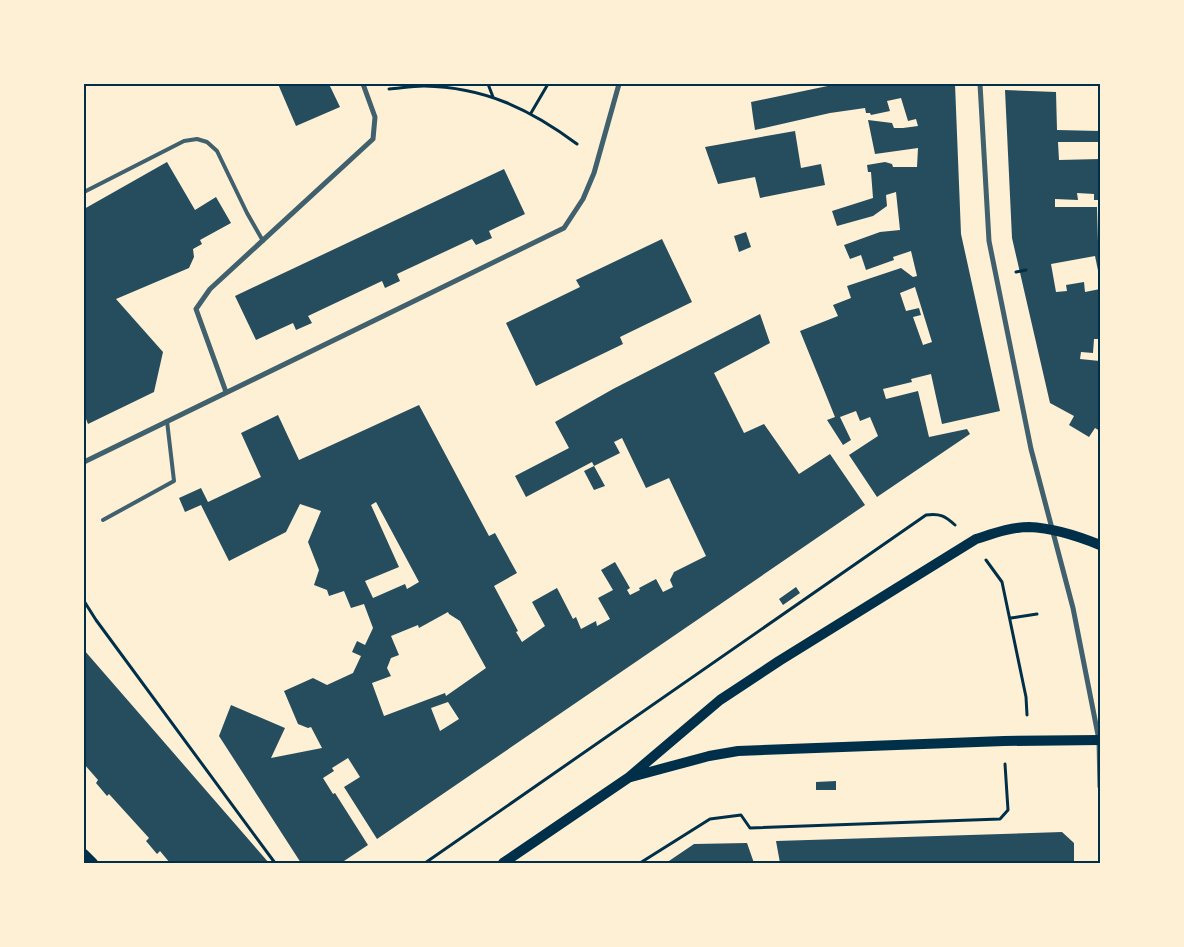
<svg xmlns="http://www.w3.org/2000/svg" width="1184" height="947" font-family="Roboto,sans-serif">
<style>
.building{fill:#264d5e;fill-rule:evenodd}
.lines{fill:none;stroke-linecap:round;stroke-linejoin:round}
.path{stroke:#003049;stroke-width:3}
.service{stroke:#3f606c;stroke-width:4}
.minor{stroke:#3f606c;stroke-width:5}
.secondary{stroke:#003049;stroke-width:10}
.neatline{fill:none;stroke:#003049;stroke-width:2}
</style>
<rect width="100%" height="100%" fill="#fdf0d5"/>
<path class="building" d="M 278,84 L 329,84 L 340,107 L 296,126 Z
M 837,84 L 955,84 L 961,234 L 1000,411 L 942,424 L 931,374 L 911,379 L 912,382 L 883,389 L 886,399 L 918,391 L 929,437 L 967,429 L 970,434 L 877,497 L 849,455 L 878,436 L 870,417 L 860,421 L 856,411 L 840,417 L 851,440 L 843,445 L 827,420 L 835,417 L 800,331 L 838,316 L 833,305 L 851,298 L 847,286 L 901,268 L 913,277 L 917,276 L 911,251 L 893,257 L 894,260 L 866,270 L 861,255 L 850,259 L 844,245 L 880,232 L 900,230 L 896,192 L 886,195 L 887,206 L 873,216 L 837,226 L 832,211 L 873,198 L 871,172 L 868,172 L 867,165 L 885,162 L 892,164 L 893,167 L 917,167 L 918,148 L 875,154 L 868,120 L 892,123 L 894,128 L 903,128 L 918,126 L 916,119 L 908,121 L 901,98 L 887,101 L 890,111 L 871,115 L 870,113 L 866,113 L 865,108 L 830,113 L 755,130 L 753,117 L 751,102 ZM 915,287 L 932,342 L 923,345 L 913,317 L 921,315 L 919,308 L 906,311 L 900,293 Z
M 1005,90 L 1056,92 L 1057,130 L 1100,131 L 1100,142 L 1058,142 L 1059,160 L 1100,159 L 1100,200 L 1094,200 L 1094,194 L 1077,193 L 1078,200 L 1055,199 L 1055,207 L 1097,207 L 1098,242 L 1100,242 L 1100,280 L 1095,256 L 1051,264 L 1056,292 L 1067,291 L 1066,285 L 1084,282 L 1085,292 L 1100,289 L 1100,339 L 1094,339 L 1093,353 L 1081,352 L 1080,359 L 1100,361 L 1100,431 L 1095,428 L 1089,437 L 1069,425 L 1074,416 L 1050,403 L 1012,238 Z
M 795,131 L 801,168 L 821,164 L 825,185 L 760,198 L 755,177 L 718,184 L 705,147 Z
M 167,162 L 195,210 L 216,197 L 231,223 L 200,240 L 202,244 L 193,249 L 194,257 L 189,268 L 116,299 L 163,352 L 154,392 L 88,424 L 86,419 L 84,421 L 84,209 Z
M 504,169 L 525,214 L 489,231 L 492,238 L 476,245 L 472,239 L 397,274 L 400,281 L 385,288 L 382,281 L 308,316 L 312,323 L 296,330 L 293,323 L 256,340 L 235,296 Z
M 746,232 L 751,247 L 739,252 L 734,236 Z
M 662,239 L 692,302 L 620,337 L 623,344 L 536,386 L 506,323 L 580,287 L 576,280 Z
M 760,314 L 770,343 L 714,373 L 744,433 L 764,424 L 799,474 L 830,454 L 865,505 L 377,839 L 344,787 L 360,777 L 348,758 L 332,768 L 334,771 L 323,778 L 333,794 L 335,793 L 368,845 L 341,863 L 301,863 L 219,736 L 231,705 L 285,728 L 271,758 L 322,748 L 311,727 L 308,728 L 298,724 L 284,691 L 313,678 L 327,685 L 353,673 L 361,656 L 352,652 L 357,641 L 365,645 L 373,628 L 364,604 L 351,608 L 344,591 L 329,596 L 327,590 L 314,585 L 319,570 L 308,542 L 321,511 L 300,504 L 286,532 L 229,561 L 201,505 L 185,512 L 179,498 L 201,488 L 208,502 L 261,477 L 241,433 L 278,415 L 299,460 L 419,405 L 489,536 L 495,533 L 517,573 L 494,586 L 518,631 L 516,632 L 522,642 L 545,626 L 532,602 L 557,588 L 573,619 L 576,617 L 581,629 L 596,621 L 597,626 L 610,619 L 598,598 L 613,590 L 601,570 L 615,562 L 630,588 L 627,590 L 630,595 L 640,590 L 639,588 L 656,579 L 663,592 L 673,587 L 670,580 L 674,572 L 706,556 L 669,478 L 646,488 L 622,438 L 614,442 L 620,453 L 594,466 L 605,486 L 594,490 L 584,471 L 594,466 L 592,462 L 526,497 L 515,476 L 569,448 L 555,422 L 613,389 ZM 376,502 L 419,582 L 407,589 L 405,584 L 373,598 L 365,581 L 399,567 L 371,505 ZM 448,612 L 449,614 L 460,621 L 486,668 L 446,696 L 445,693 L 384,716 L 372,683 L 391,676 L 387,668 L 391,658 L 399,655 L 391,636 L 418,625 L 419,628 ZM 448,702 L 459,719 L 440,731 L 431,708 Z
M 796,587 L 800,593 L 783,605 L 779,599 Z
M 84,650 L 144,719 L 269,863 L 170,863 L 160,851 L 157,854 L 146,841 L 149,838 L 109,794 L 107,796 L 96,783 L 98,780 L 84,764 Z
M 836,781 L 836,790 L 816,790 L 816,782 Z
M 1062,832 L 1074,843 L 1074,863 L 780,863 L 776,841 Z
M 747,843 L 754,863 L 666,863 L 694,844 Z"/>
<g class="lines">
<path class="path" d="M 488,84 L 493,97
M 389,89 C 401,88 412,86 424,86 C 484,87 530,109 577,144
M 531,113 L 548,84
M 1016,272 L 1026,270
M 986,560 L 1002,582 L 1026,697 L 1027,715
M 84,601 L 96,620 L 275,863
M 1011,618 L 1037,614
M 425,863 L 926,515 C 940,513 945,516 955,525
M 640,863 L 710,819 L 741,815 L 750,828 L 1000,819 L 1008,810 L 1005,764"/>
<path class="service" d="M 84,192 L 184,141 L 197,139 L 207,142 L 217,151 L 247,213 L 263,241
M 103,520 L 174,481 L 167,421"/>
<path class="minor" d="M 980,84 L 989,241 L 1031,449 L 1073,608 L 1099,740 L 1100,787
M 226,392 L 196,309 L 210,289 L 373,139 L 375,117 L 363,84
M 84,462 L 564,228 L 583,199 L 594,173 L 619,84"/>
<path class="secondary" d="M 631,777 L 709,756 L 738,751 L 1004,741 L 1100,740
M 84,854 L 93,863
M 503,863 L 628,778 L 720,700 L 779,661 L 976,539 C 992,534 1011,527 1029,527 C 1053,528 1078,536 1100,545"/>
</g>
<rect width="1184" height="947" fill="none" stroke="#fdf0d5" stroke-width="170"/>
<rect x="85" y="85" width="1014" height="777" class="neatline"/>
</svg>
